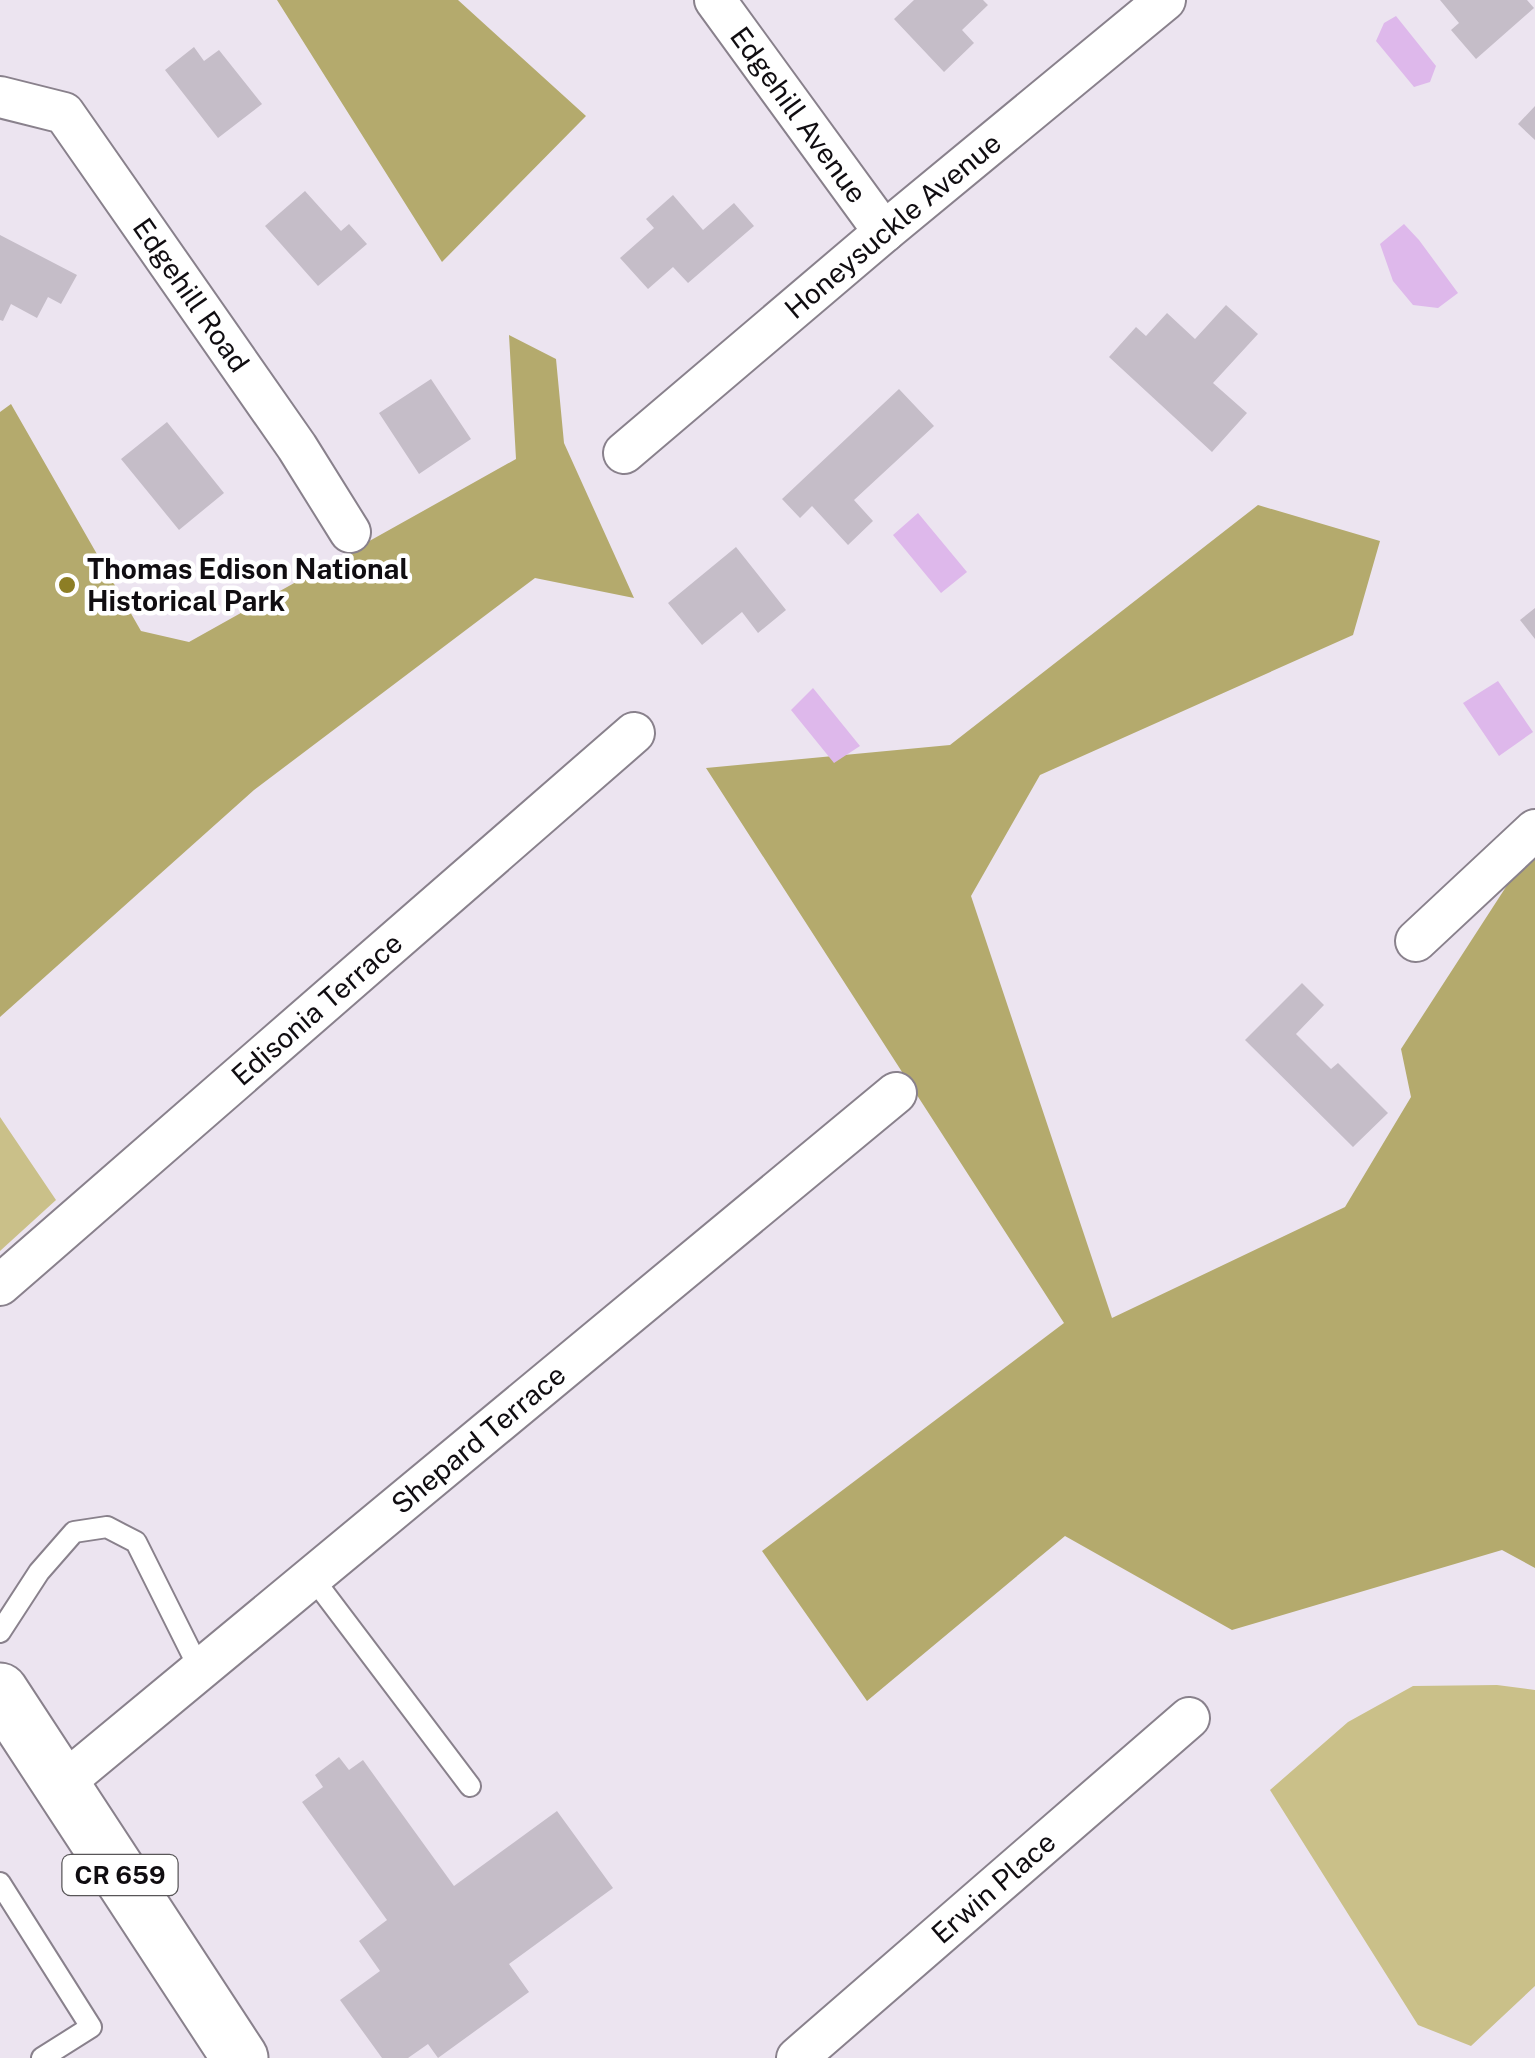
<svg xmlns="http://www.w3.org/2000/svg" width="1535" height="2058" font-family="'Public Sans',sans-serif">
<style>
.green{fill:#cac089}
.forest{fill:#b4aa6d}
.water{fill:#deb8eb}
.building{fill:#c5bdc8}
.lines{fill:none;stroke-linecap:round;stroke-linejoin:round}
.service-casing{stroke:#89818c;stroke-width:24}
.minor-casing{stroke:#89818c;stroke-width:44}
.primary-casing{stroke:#89818c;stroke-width:59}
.service{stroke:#fff;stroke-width:20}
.minor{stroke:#fff;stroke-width:40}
.primary{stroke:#fff;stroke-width:55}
.poi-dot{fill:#8d7e25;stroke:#fff;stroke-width:4}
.labels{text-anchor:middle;stroke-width:9;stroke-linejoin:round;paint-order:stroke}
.shield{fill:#fff;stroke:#585658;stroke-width:2.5}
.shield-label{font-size:25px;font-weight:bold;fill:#100d11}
.street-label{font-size:28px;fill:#100d11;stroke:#fff}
.poi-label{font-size:28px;font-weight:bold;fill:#100d11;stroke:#fff;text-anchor:start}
</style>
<rect width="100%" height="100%" fill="#ece4f0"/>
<path class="green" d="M 0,1117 L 56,1200 L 0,1251 Z
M 1497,1685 L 1535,1690 L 1535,1986 L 1471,2046 L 1418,2025 L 1270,1790 L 1348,1722 L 1413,1686 Z"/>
<path class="forest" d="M 277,0 L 458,0 L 586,116 L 442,262 Z
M 509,335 L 556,359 L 564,443 L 634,598 L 535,578 L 254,790 L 0,1017 L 0,412 L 11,404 L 141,631 L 189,642 L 516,459 Z
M 1258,505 L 1380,541 L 1353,635 L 1040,775 L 971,896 L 1112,1318 L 1345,1207 L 1411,1097 L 1401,1049 L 1535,842 L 1535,1568 L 1502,1550 L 1232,1630 L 1065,1536 L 867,1701 L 762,1551 L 1064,1323 L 706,768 L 950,745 Z"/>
<path class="water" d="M 1396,16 L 1436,66 L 1430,82 L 1414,87 L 1376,41 L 1384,23 Z
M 1404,224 L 1419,240 L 1458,293 L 1438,308 L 1413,305 L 1393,281 L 1380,244 Z
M 918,513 L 967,572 L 941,593 L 893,535 Z
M 1498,681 L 1533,732 L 1499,756 L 1463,703 Z
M 813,688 L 860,746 L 834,763 L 791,710 Z"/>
<path class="building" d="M 914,0 L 983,0 L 988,5 L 962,30 L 974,43 L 944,72 L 894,19 Z
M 1440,0 L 1527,0 L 1534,8 L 1476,59 L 1451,30 L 1459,23 Z
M 194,47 L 204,61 L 219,50 L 262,104 L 218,138 L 165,70 Z
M 1535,106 L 1535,140 L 1518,124 Z
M 305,191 L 341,231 L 349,224 L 367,244 L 318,286 L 265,226 Z
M 673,195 L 703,230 L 734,203 L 754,226 L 688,283 L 673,267 L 648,289 L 620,258 L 654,228 L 646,219 Z
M 0,235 L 77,275 L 61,304 L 48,297 L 37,318 L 11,304 L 3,321 L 0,320 Z
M 1226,305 L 1258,334 L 1213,383 L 1247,413 L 1212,452 L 1109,357 L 1136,327 L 1146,336 L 1167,313 L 1195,339 Z
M 431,379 L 471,439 L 419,474 L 379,413 Z
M 899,389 L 934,426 L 854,500 L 873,521 L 848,545 L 812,506 L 800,518 L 782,499 Z
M 167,422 L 224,493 L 179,530 L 121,459 Z
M 736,547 L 786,610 L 758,633 L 742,612 L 702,645 L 668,603 Z
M 1535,608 L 1535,639 L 1520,620 Z
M 1302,983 L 1324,1005 L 1296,1034 L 1331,1069 L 1338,1063 L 1388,1113 L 1353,1147 L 1245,1040 Z
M 339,1757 L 349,1770 L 363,1760 L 454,1886 L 557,1811 L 613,1888 L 509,1964 L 529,1992 L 438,2058 L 428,2044 L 408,2058 L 382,2058 L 340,2000 L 380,1971 L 359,1941 L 387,1920 L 302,1802 L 323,1787 L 315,1775 Z"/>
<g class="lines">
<defs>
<path id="service" d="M 312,1577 L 470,1786
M 0,1632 L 39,1572 L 74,1532 L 107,1527 L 136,1542 L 200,1670
M 0,1883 L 91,2027 L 42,2058"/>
<g id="minor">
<path id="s1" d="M 715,0 L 884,232"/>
<path id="s2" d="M 0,97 L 64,113 L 297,447 L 350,532"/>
<path id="s3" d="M 624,453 L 884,232 L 1165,0"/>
<path d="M 1416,941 L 1535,830"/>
<path id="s4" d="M 0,1285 L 634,733"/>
<path id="s5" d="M 61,1785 L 896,1093"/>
<path id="s6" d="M 797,2058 L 1189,1718"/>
</g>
<path id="primary" d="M 0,1691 L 240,2058"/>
</defs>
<use href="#service" class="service-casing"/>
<use href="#minor" class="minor-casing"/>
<use href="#primary" class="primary-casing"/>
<use href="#service" class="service"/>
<use href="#minor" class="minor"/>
<use href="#primary" class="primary"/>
</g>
<circle class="poi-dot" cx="67" cy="585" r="10"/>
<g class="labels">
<rect class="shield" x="62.5" y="1855" width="115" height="40" rx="8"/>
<g class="shield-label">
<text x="120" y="1884">CR 659</text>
</g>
<g class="street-label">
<text dy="10" stroke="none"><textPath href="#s1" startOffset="142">Edgehill Avenue</textPath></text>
<text dy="10" stroke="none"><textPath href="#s3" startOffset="352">Honeysuckle Avenue</textPath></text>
<text dy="10" stroke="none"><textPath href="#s2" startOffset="288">Edgehill Road</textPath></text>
<text dy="10" stroke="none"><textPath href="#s4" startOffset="420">Edisonia Terrace</textPath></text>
<text dy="10" stroke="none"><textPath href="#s5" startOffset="542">Shepard Terrace</textPath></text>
<text dy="10" stroke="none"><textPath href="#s6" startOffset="260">Erwin Place</textPath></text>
</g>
<g class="poi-label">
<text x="87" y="579">Thomas Edison National<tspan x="87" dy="32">Historical Park</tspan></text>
</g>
</g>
</svg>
